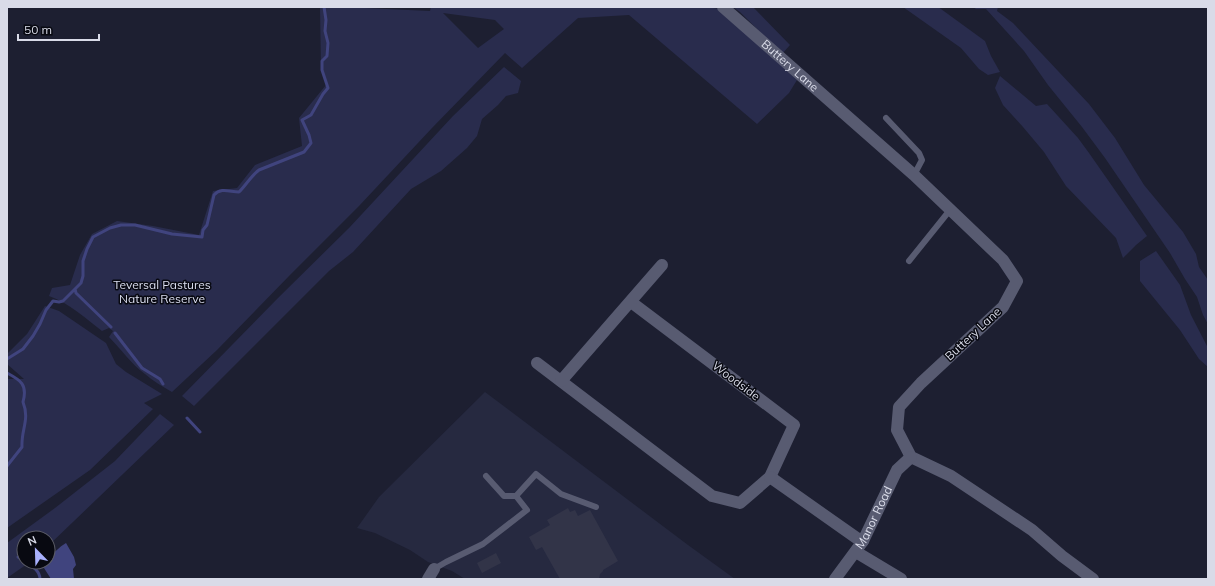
<svg xmlns="http://www.w3.org/2000/svg" width="1215" height="586" font-family="Mulish,sans-serif">
<style>
.built{fill:#262940}
.green{fill:#292c4d;fill-rule:evenodd}
.water{fill:#40447e}
.lines{fill:none;stroke-linecap:round;stroke-linejoin:round}
.stream{stroke:#40447e;stroke-width:3}
.building{fill:#323448}
.lane{stroke:#585b71;stroke-width:6}
.street{stroke:#585b71;stroke-width:12}
.labels{text-anchor:middle;stroke-width:3;stroke-linejoin:round;paint-order:stroke}
.street-label{font-size:12px;fill:#d9dbe8;stroke:#080911}
.park-label{font-size:12px;fill:#daddef;stroke:#080911}
</style>
<rect width="100%" height="100%" fill="#1d1f31"/>
<path class="built" d="M 485,392 L 688,545 L 735,579 L 465,579 L 452,571 L 428,562 L 410,550 L 375,533 L 357,528 L 379,497 Z"/>
<path class="green" d="M 320,7 L 363,7 L 365,8 L 430,11 L 431,7 L 706,7 L 721,9 L 797,80 L 789,93 L 757,124 L 629,15 L 578,18 L 522,68 L 505,53 L 432,128 L 359,206 L 290,275 L 217,350 L 172,392 C 162,386 153,381 145,374 C 131,364 121,349 109,337 L 113,331 L 109,328 L 102,331 C 85,318 69,303 49,296 L 52,288 L 70,285 L 80,255 L 92,234 L 117,221 L 153,226 L 199,235 L 213,191 L 237,188 L 255,165 L 302,146 L 299,118 L 326,85 L 321,67 ZM 443,13 L 495,20 L 504,29 L 478,48 Z
M 733,7 L 753,7 L 790,45 L 782,54 L 740,12 Z
M 903,7 L 938,7 L 941,9 L 985,41 L 991,56 L 1000,72 L 988,75 L 979,69 L 961,48 Z
M 973,7 L 998,7 L 997,11 L 1013,23 L 1089,104 L 1115,138 L 1144,185 L 1183,232 L 1196,254 L 1199,267 L 1208,280 L 1208,324 L 1203,315 L 1197,297 L 1185,279 L 1170,253 L 1105,158 L 1082,127 L 1048,85 L 1024,51 L 986,9 L 976,9 Z
M 504,67 L 521,81 L 518,93 L 506,96 L 498,105 L 482,119 L 477,136 L 467,148 L 441,171 L 411,189 L 353,252 L 329,271 L 194,406 L 182,396 L 278,298 L 349,228 L 453,116 Z
M 1000,76 L 1036,106 L 1047,104 L 1078,138 L 1089,153 L 1147,236 L 1136,245 L 1123,258 L 1116,238 L 1066,186 L 1044,152 L 1023,127 L 1003,105 L 995,88 Z
M 1156,251 L 1180,285 L 1191,315 L 1208,348 L 1208,367 L 1199,359 L 1180,330 L 1140,281 L 1140,261 Z
M 45,306 L 59,311 L 106,343 L 116,364 L 126,372 L 162,394 L 144,403 L 153,409 L 90,470 L 7,528 L 7,379 L 24,379 L 7,364 L 7,354 L 27,334 Z
M 160,414 L 174,425 L 48,546 L 48,538 L 24,538 L 24,562 L 30,562 L 7,578 L 7,543 L 55,508 L 115,461 Z"/>
<path class="water" d="M 66,543 L 74,557 L 76,565 L 73,569 L 74,579 L 51,579 L 44,568 L 45,562 L 48,562 L 48,558 C 54,553 59,547 66,543 Z"/>
<g class="lines">
<path class="stream" d="M 75,289 L 76,293 L 111,327
M 115,333 L 142,368 L 160,379 L 163,384
M 7,359 L 23,349 L 33,336 L 40,324 L 46,310 L 53,301 L 59,302 L 63,301 L 81,283 L 83,276 L 83,261 L 87,249 L 93,237 L 110,228 L 121,225 L 135,225 L 172,234 L 202,237 L 203,230 L 207,225 L 214,195 C 221,187 230,192 239,192 C 246,185 251,176 259,170 L 304,152 L 311,143 L 309,135 L 302,120 L 311,115 L 323,94 L 328,88 L 322,70 L 322,61 L 327,56 L 328,43 L 325,31 L 326,20 L 324,7
M 7,373 C 20,380 28,384 23,402 C 30,420 21,429 22,447 L 7,466
M 187,418 L 200,432
M 18,557 L 24,561
M 26,562 C 32,566 40,571 40,579"/>
</g>
<path class="building" d="M 568,508 L 570,512 L 575,510 L 578,516 L 590,510 L 618,561 L 603,570 L 603,571 L 600,574 L 599,579 L 560,579 L 542,547 L 536,550 L 529,537 L 550,525 L 547,520 Z
M 496,553 L 501,563 L 482,573 L 477,563 Z"/>
<g class="lines">
<path class="lane" d="M 886,118 L 919,153 L 922,160 L 914,175
M 909,261 L 950,210
M 516,496 L 536,474 L 561,494 L 596,507
M 434,569 L 446,562 L 483,544 L 527,510 L 516,496 L 504,496 L 486,476"/>
<g class="street">
<path id="s1" d="M 723,7 L 914,175 L 1003,260 L 1017,281 L 1003,307 L 921,383 L 899,407 L 897,430 L 911,457 L 951,476 L 1032,530 L 1062,556 L 1093,579"/>
<path d="M 537,363 L 712,496 L 740,503 L 770,477 L 794,425 L 631,302"/>
<path d="M 561,381 L 662,265"/>
<path d="M 770,477 L 858,539 L 863,541"/>
<path d="M 856,552 L 901,579"/>
<path d="M 428,579 L 434,569"/>
<path id="s2" d="M 835,579 L 863,541 L 897,470 L 911,457"/>
</g>
</g>
<g class="labels">
<g class="street-label">
<text dy="4" stroke="none"><textPath href="#s1" startOffset="89">Buttery Lane</textPath></text>
<text transform="translate(973 334) rotate(-43)" y="4">Buttery Lane</text>
<text transform="translate(736 381) rotate(37)" y="4">Woodside</text>
<text dy="4" stroke="none"><textPath href="#s2" startOffset="73">Manor Road</textPath></text>
</g>
<g class="park-label">
<text x="162" y="289">Teversal Pastures<tspan x="162" dy="14">Nature Reserve</tspan></text>
</g>
</g>
<rect width="1215" height="586" fill="none" stroke="#d9dbe8" stroke-width="16"/>
<g transform="translate(36 550) rotate(337)"><circle r="19" fill="#080911" stroke="#5c5d67"/>
<path d="M0-3L7 15L0 10L-7 15Z" fill="#a8b0fc"/>
<text y="-6" font-size="11" font-weight="bold" text-anchor="middle" fill="#d9dbe8">N</text>
</g>
<path d="M18 34v6h81v-6" fill="none" stroke="#d9dbe8" stroke-width="2"/>
<text x="24" y="34" font-size="12" fill="#d9dbe8" stroke="#080911" stroke-width="3" paint-order="stroke">50 m</text>
</svg>
